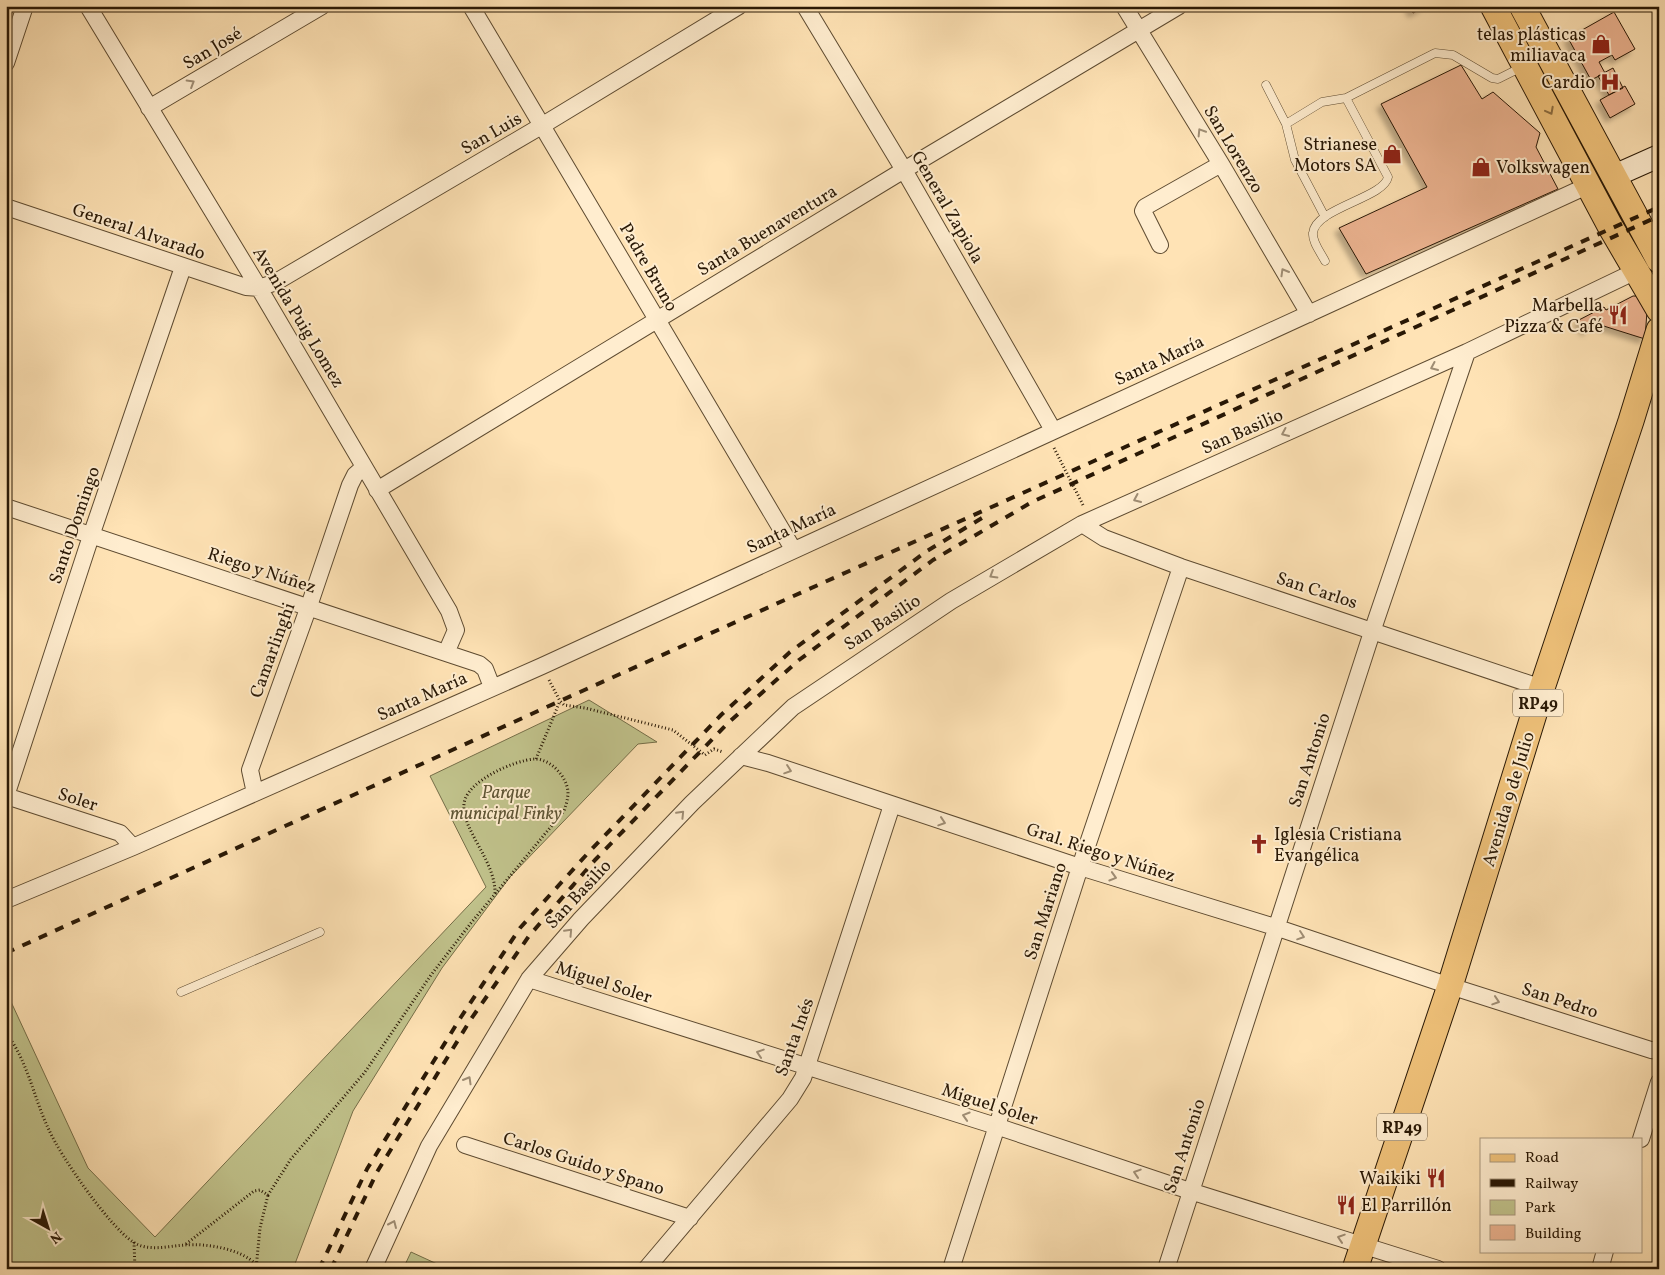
<svg xmlns="http://www.w3.org/2000/svg" width="1665" height="1275" font-family="Vollkorn,serif">
<style>
.green{fill:#c1c38c;stroke:#756e48}
.building{fill:#edb491;stroke:#291805;filter:url(#shadow)}
.lines{fill:none;stroke-linecap:round;stroke-linejoin:round}
.lane-casing{stroke:#5e4b31;stroke-width:9}
.street-casing{stroke:#5e4b31;stroke-width:18}
.secondary-casing{stroke:#291805;stroke-width:24}
.primary-casing{stroke:#291805;stroke-width:27}
.path{stroke:#291805;stroke-width:3;stroke-dasharray:1 2.5;stroke-linecap:butt}
.lane{stroke:#ffedcf;stroke-width:8}
.street{stroke:#ffedcf;stroke-width:16}
.secondary{stroke:#ffedcf;stroke-width:22}
.primary{stroke:#f0c27a;stroke-width:25}
.rail{stroke:#291805;stroke-width:4;stroke-dasharray:9 9;stroke-linecap:butt}
.oneway{stroke:#9f8d74}
.oneway2{stroke:#8c6d40}
.labels{text-anchor:middle;stroke-width:4;stroke-linejoin:round;paint-order:stroke}
.shield{fill:#ffedcf;stroke:#695842;stroke-width:1}
.shield-label{font-size:16px;font-weight:bold;fill:#291805}
.poi-label{font-size:18px;fill:#291805;stroke:#ffedcf;text-anchor:end}
.street-label{font-size:18px;fill:#291805;stroke:#ffedcf}
.park-label{font-size:18px;font-style:italic;fill:#5e5434;stroke:#ffedcf}
</style>
<defs>
<filter id="shadow"><feDropShadow dx="-4.5" dy="4.5" stdDeviation="2.5" flood-color="#0004"/></filter>
</defs>
<rect width="100%" height="100%" fill="#ffe3b5"/>
<filter id="stains"><feTurbulence type="fractalNoise" baseFrequency=".004" numOctaves="4"/><feColorMatrix values="0 0 0 0 .2 0 0 0 0 .09 0 0 0 0 .02 0 0 0 .5 -.17"/></filter>
<radialGradient id="worn" r=".72"><stop offset=".6" stop-color="#630" stop-opacity="0"/><stop offset="1" stop-color="#630" stop-opacity=".3"/></radialGradient>
<path class="green" d="M 589,700 L 657,742 L 638,744 L 510,877 L 442,968 L 353,1111 L 293,1269 L 6,1269 L 6,991 L 88,1168 L 155,1237 L 486,887 L 430,776 Z
M 411,1252 L 448,1269 L 403,1269 Z"/>
<path class="building" d="M 1409,6 L 1426,6 L 1413,13 Z
M 1614,12 L 1635,49 L 1615,60 L 1612,55 L 1599,62 L 1605,73 L 1591,80 L 1568,38 Z
M 1461,65 L 1482,99 L 1493,92 L 1540,133 L 1536,147 L 1558,189 L 1366,274 L 1339,228 L 1427,187 L 1381,104 Z
M 1613,68 L 1623,88 L 1609,95 L 1598,76 Z
M 1625,86 L 1635,104 L 1610,118 L 1600,100 Z
M 1633,296 L 1639,296 L 1647,311 L 1645,339 L 1591,322 L 1587,332 L 1577,321 L 1604,307 L 1606,310 Z"/>
<g class="lines">
<defs>
<path id="lane" d="M 1266,85 L 1286,124 L 1295,160 L 1325,217
M 1286,124 L 1322,102 L 1346,98 L 1435,53 L 1453,55 L 1492,78 L 1498,79 L 1522,67
M 1325,261 C 1321,253 1312,242 1313,233 C 1315,208 1384,198 1388,177 L 1346,98
M 181,992 L 320,932"/>
<path id="street" d="M 88,6 L 259,288 L 449,611 L 456,630 L 446,653
M 471,6 L 793,549
M 805,6 L 904,170 L 1053,430
M 1124,6 L 1221,164 L 1309,314
M 6,63 L 25,6
M 149,108 L 322,6
M 6,207 L 246,287 L 259,288 L 276,282 L 543,125 L 739,6
M 1160,245 L 1143,211 L 1145,207 L 1221,164
M 377,490 L 904,170 L 1179,6
M 6,507 L 479,664 L 485,669 L 492,687
M 1082,524 L 1104,538 L 1181,567 L 1542,688
M 741,756 L 768,763 L 1080,867 L 1275,927 L 1450,986 L 1651,1050 L 1659,1051
M 255,793 L 250,770 L 309,606 L 350,485 L 355,475 L 364,467
M 6,796 L 91,536 L 183,267
M 6,796 L 120,833 L 133,847
M 6,900 L 133,847 L 542,666 L 1589,185
M 529,979 L 996,1126 L 1190,1191 L 1438,1269
M 1641,1139 L 1659,1082
M 465,1145 L 690,1218
M 373,1269 L 429,1146 L 529,979 L 581,919 L 692,803 L 793,707 L 951,601 L 1082,524 L 1467,352 L 1636,271
M 646,1269 L 790,1099 L 803,1078 L 892,805
M 951,1269 L 1080,867 L 1181,567
M 1166,1269 L 1373,629 L 1467,352
M 1600,1269 L 1605,1251"/>
<path id="secondary" d="M 1614,176 L 1659,156"/>
<path id="primary" d="M 1493,6 L 1610,226 L 1659,310
M 1522,6 L 1659,260
M 1355,1269 L 1450,986 L 1542,688 L 1631,421 L 1659,330"/>
</defs>
<use href="#lane" class="lane-casing"/>
<use href="#street" class="street-casing"/>
<use href="#secondary" class="secondary-casing"/>
<use href="#primary" class="primary-casing"/>
<path class="path" d="M 1054,448 L 1084,507
M 549,680 L 560,701 L 564,705 L 585,708 L 673,730 L 705,755 L 714,749 L 723,752
M 536,759 L 560,701
M 6,1033 C 28,1061 34,1099 49,1130 C 61,1157 109,1226 133,1242 C 148,1252 168,1246 185,1245 C 205,1243 243,1249 256,1265
M 134,1242 L 135,1269
M 186,1244 L 254,1191 L 260,1190 L 268,1195 L 291,1159 L 365,1072 L 431,975 L 471,923 L 564,811 C 566,805 568,799 568,792 C 567,777 551,759 535,759 C 515,760 466,781 464,804 C 461,829 496,861 495,894
M 256,1269 L 260,1228 L 268,1195"/>
<use href="#lane" class="lane"/>
<use href="#street" class="street"/>
<use href="#secondary" class="secondary"/>
<use href="#primary" class="primary"/>
<path class="rail" d="M 6,953 L 560,701 L 1659,207
M 319,1269 L 367,1169 L 461,1017 L 520,928 L 588,853 L 721,715 L 790,652 L 927,551 L 982,518
M 331,1269 L 377,1172 L 471,1019 L 529,936 L 595,860 L 729,722 L 799,660 L 933,560 L 1032,502 L 1659,216"/>
</g>
<defs><path id="oneway-chevron" d="M-2-3.5L2.5 0L-2 3.5" fill="none" stroke-width="1.6" stroke-linecap="round" stroke-linejoin="round" transform="scale(1.25)"/></defs>
<g class="oneway">
<use href="#oneway-chevron" transform="translate(191 83) rotate(-31)"/>
<use href="#oneway-chevron" transform="translate(1201 132) rotate(-122)"/>
<use href="#oneway-chevron" transform="translate(1284 272) rotate(-120)"/>
<use href="#oneway-chevron" transform="translate(1434 367) rotate(156)"/>
<use href="#oneway-chevron" transform="translate(1285 433) rotate(156)"/>
<use href="#oneway-chevron" transform="translate(1137 499) rotate(156)"/>
<use href="#oneway-chevron" transform="translate(993 575) rotate(149)"/>
<use href="#oneway-chevron" transform="translate(788 770) rotate(19)"/>
<use href="#oneway-chevron" transform="translate(681 814) rotate(-46)"/>
<use href="#oneway-chevron" transform="translate(942 822) rotate(18)"/>
<use href="#oneway-chevron" transform="translate(1113 877) rotate(17)"/>
<use href="#oneway-chevron" transform="translate(569 932) rotate(-47)"/>
<use href="#oneway-chevron" transform="translate(1301 936) rotate(19)"/>
<use href="#oneway-chevron" transform="translate(1496 1001) rotate(18)"/>
<use href="#oneway-chevron" transform="translate(760 1053) rotate(-162)"/>
<use href="#oneway-chevron" transform="translate(468 1080) rotate(-60)"/>
<use href="#oneway-chevron" transform="translate(966 1116) rotate(-163)"/>
<use href="#oneway-chevron" transform="translate(1137 1173) rotate(-162)"/>
<use href="#oneway-chevron" transform="translate(393 1224) rotate(-66)"/>
<use href="#oneway-chevron" transform="translate(1341 1238) rotate(-162)"/>
</g>
<use class="oneway2" href="#oneway-chevron" transform="translate(1550 111) rotate(62)"/>
<defs>
<symbol id="shop-bare" viewBox="-9 -9 18 18"><path d="M-5-2.5h2.3a2.7 3.5 0 0 1 5.4 0H5L5.5 6h-11ZM-1.5-2.5h3a1.5 2.3 0 0 0-3 0Z" fill="#8f2418" stroke="#ffedcf" stroke-width="2.5" paint-order="stroke"/></symbol>
<symbol id="hospital-bare" viewBox="-9 -9 18 18"><path d="M-5-5h3v3.5h4V-5h3V5h-3V1.5h-4V5h-3Z" fill="#8f2418" stroke="#ffedcf" stroke-width="2.5" paint-order="stroke"/></symbol>
<symbol id="restaurant-bare" viewBox="-9 -9 18 18"><path d="M-5-6h1v4h1v-4h1v4h1v-4h1v5L-1.5 .5V6h-2V.5L-5-1ZM5-6V6H3V1.5H1.5Q1.5-4 5-6Z" fill="#8f2418" stroke="#ffedcf" stroke-width="2.5" paint-order="stroke"/></symbol>
<symbol id="church-bare" viewBox="-9 -9 18 18"><path d="M-1.2-6h2.4v3.5h3.3v2.4h-3.3V6h-2.4V-.1h-3.3v-2.4h3.3Z" fill="#8f2418" stroke="#ffedcf" stroke-width="2.5" paint-order="stroke"/></symbol>
</defs>
<g fill-rule="evenodd">
<use href="#shop-bare" x="1587" y="30" width="28" height="28"/>
<use href="#hospital-bare" x="1596" y="68" width="28" height="28"/>
<use href="#shop-bare" x="1378" y="140" width="28" height="28"/>
<use href="#shop-bare" x="1467" y="153" width="28" height="28"/>
<use href="#restaurant-bare" x="1604" y="301" width="28" height="28"/>
<use href="#church-bare" x="1245" y="830" width="28" height="28"/>
<use href="#restaurant-bare" x="1422" y="1164" width="28" height="28"/>
<use href="#restaurant-bare" x="1332" y="1191" width="28" height="28"/>
</g>
<g class="labels">
<g class="shield">
<rect x="1513" y="689.5" width="50" height="27" rx="4"/>
<rect x="1377" y="1113.5" width="50" height="27" rx="4"/>
</g>
<g class="shield-label">
<text x="1538" y="709">RP49</text>
<text x="1402" y="1133">RP49</text>
</g>
<g class="poi-label">
<text x="1586" y="40">telas plásticas<tspan x="1586" dy="21">miliavaca</tspan></text>
<text x="1595" y="88">Cardio</text>
<text x="1377" y="150">Strianese<tspan x="1377" dy="21">Motors SA</tspan></text>
<text x="1496" y="173" text-anchor="start">Volkswagen</text>
<text x="1603" y="311">Marbella<tspan x="1603" dy="21">Pizza &amp; Café</tspan></text>
<text x="1274" y="840" text-anchor="start">Iglesia Cristiana<tspan x="1274" dy="21">Evangélica</tspan></text>
<text x="1421" y="1184">Waikiki</text>
<text x="1361" y="1211" text-anchor="start">El Parrillón</text>
</g>
<g class="street-label">
<text transform="translate(212 48) rotate(-31)" y="6">San José</text>
<text transform="translate(491 133) rotate(-30)" y="6">San Luis</text>
<text transform="translate(1234 149) rotate(59)" y="6">San Lorenzo</text>
<text transform="translate(948 207) rotate(60)" y="6">General Zapiola</text>
<text transform="translate(767 230) rotate(-31)" y="6">Santa Buenaventura</text>
<text transform="translate(139 231) rotate(19)" y="6">General Alvarado</text>
<text transform="translate(649 267) rotate(60)" y="6">Padre Bruno</text>
<text transform="translate(299 317) rotate(59)" y="6">Avenida Puig Lomez</text>
<text transform="translate(1159 360) rotate(-25)" y="6">Santa María</text>
<text transform="translate(1242 431) rotate(-24)" y="6">San Basilio</text>
<text transform="translate(74 525) rotate(-71)" y="6">Santo Domingo</text>
<text transform="translate(791 528) rotate(-25)" y="6">Santa María</text>
<text transform="translate(262 570) rotate(18)" y="6">Riego y Núñez</text>
<text transform="translate(1317 590) rotate(18)" y="6">San Carlos</text>
<text transform="translate(882 622) rotate(-33)" y="6">San Basilio</text>
<text transform="translate(272 650) rotate(-70)" y="6">Camarlinghi</text>
<text transform="translate(422 696) rotate(-24)" y="6">Santa María</text>
<text transform="translate(1309 760) rotate(-72)" y="6">San Antonio</text>
<text transform="translate(78 799) rotate(18)" y="6">Soler</text>
<text transform="translate(1508 799) rotate(-73)" y="6">Avenida 9 de Julio</text>
<text transform="translate(1101 852) rotate(18)" y="6">Gral. Riego y Núñez</text>
<text transform="translate(578 894) rotate(-47)" y="6">San Basilio</text>
<text transform="translate(1045 911) rotate(-72)" y="6">San Mariano</text>
<text transform="translate(604 982) rotate(18)" y="6">Miguel Soler</text>
<text transform="translate(1560 1000) rotate(18)" y="6">San Pedro</text>
<text transform="translate(794 1037) rotate(-70)" y="6">Santa Inés</text>
<text transform="translate(990 1104) rotate(18)" y="6">Miguel Soler</text>
<text transform="translate(1184 1146) rotate(-72)" y="6">San Antonio</text>
<text transform="translate(584 1163) rotate(18)" y="6">Carlos Guido y Spano</text>
</g>
<g class="park-label">
<text x="506" y="798">Parque<tspan x="506" dy="21">municipal Finky</tspan></text>
</g>
</g>
<rect width="1665" height="1275" fill="none" stroke="#ffe3b5" stroke-width="25"/>
<rect x="8" y="8" width="1650" height="1260" fill="none" stroke="#291805" stroke-width="2.5"/>
<rect x="12" y="12" width="1640" height="1250" fill="none" stroke="#291805"/>
<rect x="1480" y="1138" width="162" height="115" fill="#ffedcf" stroke="#a9987e"/>
<rect x="1490" y="1154" width="25" height="8" fill="#f0c27a" stroke="#a9987e"/>
<text x="1525" y="1162" font-size="15" fill="#291805">Road</text>
<rect x="1490" y="1179" width="25" height="8" fill="#291805" stroke="#a9987e"/>
<text x="1525" y="1188" font-size="15" fill="#291805">Railway</text>
<rect x="1490" y="1200" width="25" height="15" fill="#c1c38c" stroke="#a9987e"/>
<text x="1525" y="1212" font-size="15" fill="#291805">Park</text>
<rect x="1490" y="1225" width="25" height="15" fill="#edb491" stroke="#a9987e"/>
<text x="1525" y="1238" font-size="15" fill="#291805">Building</text>
<g transform="translate(48 1228) rotate(141)" stroke="#ffedcf" stroke-width="4" paint-order="stroke">
<path d="M0-4L9 19L0 12L-9 19Z" fill="#291805"/>
<text y="-8" font-size="14" font-weight="bold" text-anchor="middle" fill="#291805">N</text>
</g>
<rect width="100%" height="100%" filter="url(#stains)"/>
<rect width="100%" height="100%" fill="url(#worn)"/>
</svg>
